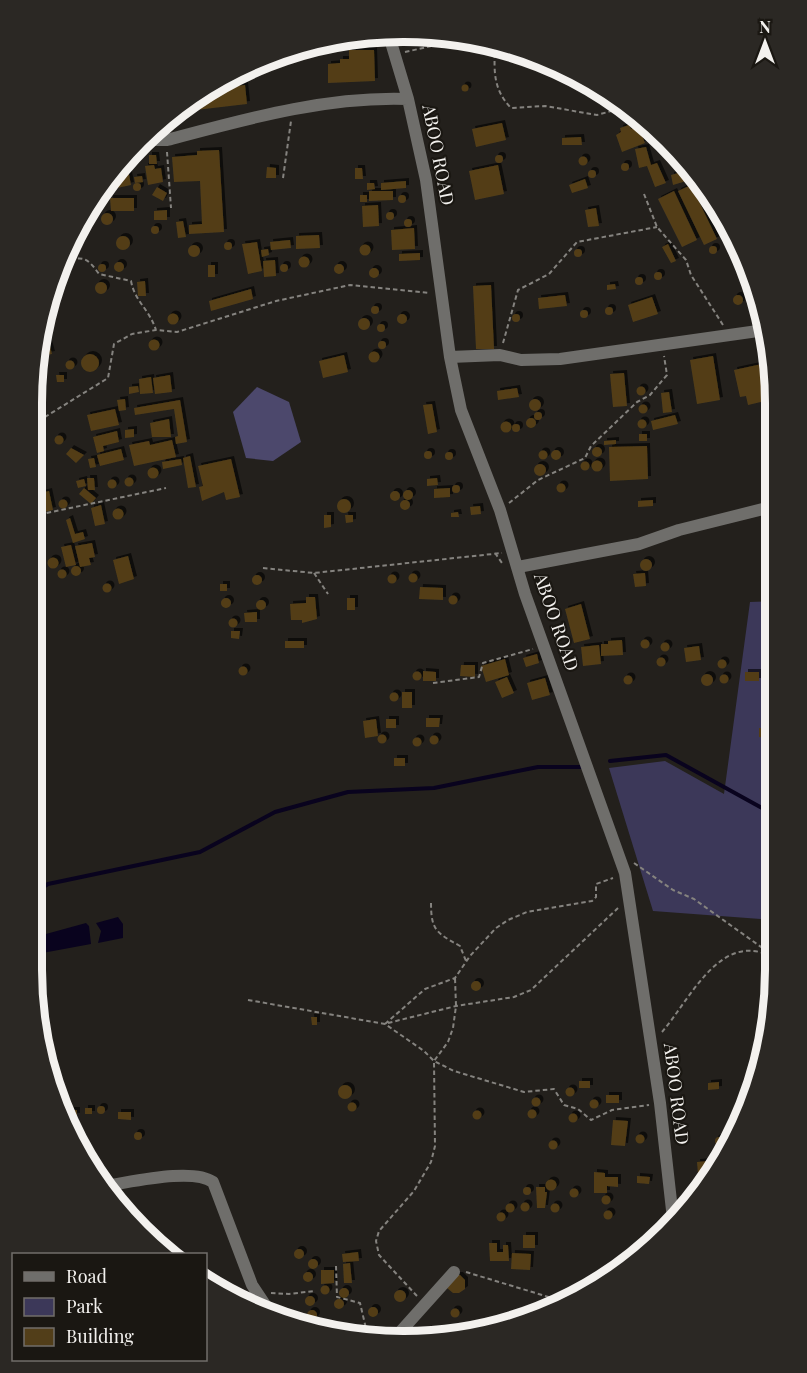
<svg xmlns="http://www.w3.org/2000/svg" width="807" height="1373" font-family="'Playfair Display',serif">
<style>
.green{fill:#3c3859}
.forest{fill:#4c486c}
.water{fill:#09031e}
.lines{fill:none;stroke-linecap:round;stroke-linejoin:round}
.stream{stroke:#09031e;stroke-width:4}
.building{fill:#523e19;filter:url(#shadow)}
.path{stroke:#85837f;stroke-width:2;stroke-dasharray:4.5 3;stroke-linecap:butt}
.street{stroke:#6f6e6b;stroke-width:12}
.labels{text-anchor:middle;stroke-width:4.5;stroke-linejoin:round;paint-order:stroke}
.street-label{font-size:18px;fill:#f3f1ee;stroke:#1a1712}
.rim{fill:none;stroke:#f3f1ee;stroke-width:8}
</style>
<defs>
<filter id="shadow"><feDropShadow dx="3" dy="-3" stdDeviation="0" flood-color="#0009"/></filter>
</defs>
<rect width="100%" height="100%" fill="#23201c"/>
<path class="green" d="M 775,601 L 775,920 L 653,911 L 609,768 L 665,761 L 724,794 L 750,602 Z"/>
<path class="forest" d="M 257,387 L 289,402 L 301,442 L 273,461 L 246,458 L 233,412 Z"/>
<path class="water" d="M 118,917 L 123,924 L 123,938 L 98,943 L 101,931 L 96,923 Z
M 86,923 L 89,926 L 91,944 L 37,954 L 33,940 L 35,937 Z"/>
<g class="lines">
<path class="stream" d="M 610,761 L 666,755 L 762,808 L 775,806
M 32,894 L 48,884 L 200,852 L 275,812 L 348,792 L 434,788 L 538,767 L 582,767"/>
</g>
<path class="building" d="M 349,50 L 374,50 L 375,81 L 328,83 L 328,64 L 340,63 L 340,59 L 349,59 Z
M461.5 88a3.5 3.5 0 1 1 7 0a3.5 3.5 0 1 1-7 0Z
M 245,85 L 247,104 L 179,112 L 197,94 L 208,90 Z
M 502,123 L 506,140 L 476,147 L 472,129 Z
M 629,125 L 631,129 L 638,126 L 645,143 L 622,152 L 616,135 L 621,132 L 620,128 Z
M 581,137 L 582,145 L 562,145 L 562,138 Z
M661 146a4 4 0 1 1 8 0a4 4 0 1 1-8 0Z
M 646,147 L 651,165 L 657,163 L 666,183 L 655,187 L 647,166 L 639,168 L 635,149 Z
M 219,150 L 224,232 L 189,234 L 189,225 L 202,224 L 200,181 L 174,182 L 172,157 L 197,155 L 197,151 Z
M 149,155 L 156,155 L 157,164 L 149,164 Z
M495 159a4 4 0 1 1 8 0a4 4 0 1 1-8 0Z
M578.5 161a4.5 4.5 0 1 1 9 0a4.5 4.5 0 1 1-9 0Z
M676 163a4 4 0 1 1 8 0a4 4 0 1 1-8 0Z
M621 167a4 4 0 1 1 8 0a4 4 0 1 1-8 0Z
M 127,164 L 131,185 L 117,188 L 115,176 Z
M 154,165 L 155,169 L 161,168 L 163,182 L 148,185 L 145,166 Z
M 498,165 L 504,194 L 475,200 L 469,171 Z
M 267,167 L 276,168 L 276,178 L 266,178 Z
M 355,168 L 362,168 L 363,179 L 355,179 Z
M588 174a4 4 0 1 1 8 0a4 4 0 1 1-8 0Z
M 689,170 L 693,179 L 673,185 L 671,175 Z
M 142,176 L 143,182 L 135,183 L 134,177 Z
M 585,179 L 588,188 L 572,193 L 569,185 Z
M 406,181 L 406,188 L 381,190 L 381,183 Z
M 367,183 L 374,183 L 375,189 L 367,190 Z
M133 187a4 4 0 1 1 8 0a4 4 0 1 1-8 0Z
M 691,185 L 717,239 L 704,245 L 678,191 Z
M 157,187 L 167,193 L 163,201 L 152,195 Z
M 369,191 L 393,191 L 393,200 L 369,201 Z
M 674,191 L 697,240 L 682,247 L 658,199 Z
M398 199a4 4 0 1 1 8 0a4 4 0 1 1-8 0Z
M 360,195 L 367,195 L 367,202 L 360,202 Z
M 110,198 L 134,198 L 134,211 L 111,211 Z
M 378,205 L 379,226 L 363,227 L 362,206 Z
M 596,208 L 599,226 L 588,227 L 585,210 Z
M 167,210 L 167,220 L 154,220 L 154,211 Z
M386 216a4 4 0 1 1 8 0a4 4 0 1 1-8 0Z
M101 219a6 6 0 1 1 12 0a6 6 0 1 1-12 0Z
M404 223a4 4 0 1 1 8 0a4 4 0 1 1-8 0Z
M 183,221 L 186,237 L 178,238 L 176,222 Z
M151 230a4 4 0 1 1 8 0a4 4 0 1 1-8 0Z
M 414,228 L 415,249 L 392,250 L 391,230 Z
M 319,235 L 320,248 L 296,249 L 296,236 Z
M116 243a7 7 0 1 1 14 0a7 7 0 1 1-14 0Z
M 290,240 L 291,248 L 271,250 L 270,242 Z
M 257,242 L 262,271 L 248,274 L 242,244 Z
M224 246a4 4 0 1 1 8 0a4 4 0 1 1-8 0Z
M 668,244 L 676,261 L 671,263 L 662,247 Z
M359.5 250a5.5 5.5 0 1 1 11 0a5.5 5.5 0 1 1-11 0Z
M188 251a6 6 0 1 1 12 0a6 6 0 1 1-12 0Z
M709 250a4 4 0 1 1 8 0a4 4 0 1 1-8 0Z
M574 253a4 4 0 1 1 8 0a4 4 0 1 1-8 0Z
M 268,249 L 269,255 L 262,257 L 261,250 Z
M 420,253 L 420,260 L 399,261 L 399,254 Z
M298.5 262a5.5 5.5 0 1 1 11 0a5.5 5.5 0 1 1-11 0Z
M 275,260 L 276,276 L 264,277 L 263,261 Z
M114 267a5 5 0 1 1 10 0a5 5 0 1 1-10 0Z
M334 269a5 5 0 1 1 10 0a5 5 0 1 1-10 0Z
M280 268a4 4 0 1 1 8 0a4 4 0 1 1-8 0Z
M98 268a4 4 0 1 1 8 0a4 4 0 1 1-8 0Z
M 208,265 L 215,265 L 215,277 L 208,277 Z
M369 273a5 5 0 1 1 10 0a5 5 0 1 1-10 0Z
M654 276a4 4 0 1 1 8 0a4 4 0 1 1-8 0Z
M635 281a4 4 0 1 1 8 0a4 4 0 1 1-8 0Z
M 145,281 L 146,296 L 138,296 L 137,282 Z
M95 288a6 6 0 1 1 12 0a6 6 0 1 1-12 0Z
M 615,284 L 616,289 L 607,290 L 607,285 Z
M 491,285 L 494,349 L 476,349 L 473,286 Z
M 251,289 L 253,299 L 211,311 L 209,301 Z
M733 300a5 5 0 1 1 10 0a5 5 0 1 1-10 0Z
M 565,295 L 567,306 L 539,309 L 538,298 Z
M 652,297 L 658,314 L 633,322 L 628,305 Z
M371 310a4 4 0 1 1 8 0a4 4 0 1 1-8 0Z
M605 311a4 4 0 1 1 8 0a4 4 0 1 1-8 0Z
M580 314a4 4 0 1 1 8 0a4 4 0 1 1-8 0Z
M167.5 319a5.5 5.5 0 1 1 11 0a5.5 5.5 0 1 1-11 0Z
M512 318a4 4 0 1 1 8 0a4 4 0 1 1-8 0Z
M397 319a5 5 0 1 1 10 0a5 5 0 1 1-10 0Z
M752.5 322a4.5 4.5 0 1 1 9 0a4.5 4.5 0 1 1-9 0Z
M358 324a6 6 0 1 1 12 0a6 6 0 1 1-12 0Z
M377 328a4 4 0 1 1 8 0a4 4 0 1 1-8 0Z
M 47,336 L 52,354 L 41,356 L 41,353 L 37,353 L 41,337 Z
M148.5 345a5.5 5.5 0 1 1 11 0a5.5 5.5 0 1 1-11 0Z
M378 345a4 4 0 1 1 8 0a4 4 0 1 1-8 0Z
M368.5 357a5.5 5.5 0 1 1 11 0a5.5 5.5 0 1 1-11 0Z
M81 363a9 9 0 1 1 18 0a9 9 0 1 1-18 0Z
M 344,355 L 348,372 L 323,378 L 319,361 Z
M 713,356 L 720,400 L 697,404 L 690,360 Z
M65.5 365a4.5 4.5 0 1 1 9 0a4.5 4.5 0 1 1-9 0Z
M 762,364 L 769,400 L 748,405 L 746,396 L 740,397 L 734,370 Z
M 624,373 L 627,406 L 613,407 L 610,374 Z
M 56,375 L 64,375 L 64,382 L 57,382 Z
M 170,375 L 172,392 L 155,394 L 153,378 Z
M 151,377 L 153,393 L 140,394 L 139,379 Z
M 138,386 L 139,392 L 129,394 L 129,387 Z
M636.5 391a4.5 4.5 0 1 1 9 0a4.5 4.5 0 1 1-9 0Z
M 517,388 L 519,397 L 498,400 L 497,391 Z
M 669,392 L 672,412 L 663,413 L 661,393 Z
M 125,399 L 126,410 L 119,411 L 117,400 Z
M529 405a6 6 0 1 1 12 0a6 6 0 1 1-12 0Z
M 180,400 L 187,442 L 176,444 L 175,437 L 178,436 L 174,409 L 135,415 L 134,408 Z
M 432,404 L 437,432 L 428,434 L 423,405 Z
M638.5 409a4.5 4.5 0 1 1 9 0a4.5 4.5 0 1 1-9 0Z
M 115,409 L 119,425 L 91,431 L 87,415 Z
M534 416a4 4 0 1 1 8 0a4 4 0 1 1-8 0Z
M 675,415 L 678,424 L 653,430 L 651,421 Z
M526 423a5 5 0 1 1 10 0a5 5 0 1 1-10 0Z
M 169,419 L 171,437 L 152,437 L 150,423 Z
M637.5 424a4.5 4.5 0 1 1 9 0a4.5 4.5 0 1 1-9 0Z
M500.5 427a5.5 5.5 0 1 1 11 0a5.5 5.5 0 1 1-11 0Z
M512 428a4 4 0 1 1 8 0a4 4 0 1 1-8 0Z
M 134,429 L 134,437 L 125,438 L 125,430 Z
M 117,431 L 119,442 L 103,446 L 104,451 L 97,453 L 93,437 Z
M 639,434 L 647,434 L 647,441 L 639,441 Z
M54.5 440a4.5 4.5 0 1 1 9 0a4.5 4.5 0 1 1-9 0Z
M 172,440 L 176,457 L 134,466 L 129,445 L 149,441 L 150,445 Z
M 616,440 L 616,444 L 604,445 L 604,441 Z
M 647,446 L 648,479 L 610,481 L 609,447 Z
M592 452a5 5 0 1 1 10 0a5 5 0 1 1-10 0Z
M 71,448 L 84,455 L 76,463 L 66,454 Z
M 121,449 L 124,460 L 100,466 L 97,455 Z
M551 455a5 5 0 1 1 10 0a5 5 0 1 1-10 0Z
M538.5 455a4.5 4.5 0 1 1 9 0a4.5 4.5 0 1 1-9 0Z
M424 455a4 4 0 1 1 8 0a4 4 0 1 1-8 0Z
M445 456a4 4 0 1 1 8 0a4 4 0 1 1-8 0Z
M 190,456 L 196,487 L 188,488 L 183,458 Z
M 94,458 L 96,467 L 90,468 L 88,459 Z
M 181,459 L 182,465 L 163,469 L 162,462 Z
M 231,459 L 240,497 L 226,500 L 224,492 L 202,501 L 199,487 L 203,486 L 198,466 Z
M591.5 466a5.5 5.5 0 1 1 11 0a5.5 5.5 0 1 1-11 0Z
M580.5 466a4.5 4.5 0 1 1 9 0a4.5 4.5 0 1 1-9 0Z
M534 470a6 6 0 1 1 12 0a6 6 0 1 1-12 0Z
M147.5 473a5.5 5.5 0 1 1 11 0a5.5 5.5 0 1 1-11 0Z
M124.5 482a4.5 4.5 0 1 1 9 0a4.5 4.5 0 1 1-9 0Z
M 87,478 L 94,478 L 95,490 L 88,490 Z
M 437,478 L 438,485 L 427,486 L 427,479 Z
M 84,479 L 86,486 L 78,488 L 76,481 Z
M107.5 484a4.5 4.5 0 1 1 9 0a4.5 4.5 0 1 1-9 0Z
M556.5 488a4.5 4.5 0 1 1 9 0a4.5 4.5 0 1 1-9 0Z
M452 489a4 4 0 1 1 8 0a4 4 0 1 1-8 0Z
M 84,488 L 96,498 L 91,504 L 79,494 Z
M 450,488 L 450,497 L 434,498 L 434,489 Z
M403 495a5 5 0 1 1 10 0a5 5 0 1 1-10 0Z
M390 496a5 5 0 1 1 10 0a5 5 0 1 1-10 0Z
M 49,491 L 53,510 L 44,512 L 41,493 Z
M337 506a7 7 0 1 1 14 0a7 7 0 1 1-14 0Z
M58.5 504a4.5 4.5 0 1 1 9 0a4.5 4.5 0 1 1-9 0Z
M 653,500 L 653,506 L 638,507 L 638,501 Z
M400 505a5 5 0 1 1 10 0a5 5 0 1 1-10 0Z
M 101,505 L 105,524 L 95,526 L 91,508 Z
M 480,506 L 481,514 L 471,515 L 470,507 Z
M112.5 514a5.5 5.5 0 1 1 11 0a5.5 5.5 0 1 1-11 0Z
M 458,512 L 459,517 L 451,517 L 451,513 Z
M 324,515 L 331,515 L 331,527 L 324,528 Z
M 345,515 L 353,515 L 353,522 L 346,523 Z
M 70,518 L 75,534 L 83,532 L 85,539 L 73,543 L 66,520 Z
M 775,532 L 775,557 L 769,558 L 767,533 Z
M 34,536 L 41,540 L 37,547 L 32,546 Z
M 92,543 L 95,557 L 89,558 L 91,565 L 80,567 L 75,546 Z
M 71,545 L 76,565 L 66,567 L 61,547 Z
M 128,556 L 134,579 L 119,584 L 113,560 Z
M47.5 563a5.5 5.5 0 1 1 11 0a5.5 5.5 0 1 1-11 0Z
M31.5 564a5.5 5.5 0 1 1 11 0a5.5 5.5 0 1 1-11 0Z
M640 565a6 6 0 1 1 12 0a6 6 0 1 1-12 0Z
M71 571a5 5 0 1 1 10 0a5 5 0 1 1-10 0Z
M57.5 574a4.5 4.5 0 1 1 9 0a4.5 4.5 0 1 1-9 0Z
M 645,573 L 646,586 L 635,587 L 633,574 Z
M408.5 578a4.5 4.5 0 1 1 9 0a4.5 4.5 0 1 1-9 0Z
M387.5 579a4.5 4.5 0 1 1 9 0a4.5 4.5 0 1 1-9 0Z
M252 580a5 5 0 1 1 10 0a5 5 0 1 1-10 0Z
M102.5 588a4.5 4.5 0 1 1 9 0a4.5 4.5 0 1 1-9 0Z
M 220,584 L 227,584 L 227,591 L 220,591 Z
M 420,587 L 443,588 L 443,600 L 419,599 Z
M448.5 600a4.5 4.5 0 1 1 9 0a4.5 4.5 0 1 1-9 0Z
M 306,597 L 315,597 L 317,619 L 302,623 L 302,620 L 291,620 L 290,604 L 306,603 Z
M221 603a5 5 0 1 1 10 0a5 5 0 1 1-10 0Z
M 347,598 L 355,598 L 355,610 L 347,610 Z
M256 605a5 5 0 1 1 10 0a5 5 0 1 1-10 0Z
M 581,604 L 590,639 L 574,643 L 565,609 Z
M 257,612 L 257,622 L 245,622 L 244,613 Z
M228.5 623a4.5 4.5 0 1 1 9 0a4.5 4.5 0 1 1-9 0Z
M 231,631 L 240,631 L 239,639 L 231,638 Z
M640.5 644a4.5 4.5 0 1 1 9 0a4.5 4.5 0 1 1-9 0Z
M 622,640 L 623,655 L 601,656 L 601,644 L 608,644 L 608,641 Z
M 285,641 L 304,641 L 304,648 L 285,648 Z
M660.5 647a4.5 4.5 0 1 1 9 0a4.5 4.5 0 1 1-9 0Z
M 599,645 L 601,664 L 583,666 L 581,647 Z
M 699,646 L 701,660 L 686,662 L 684,648 Z
M 537,654 L 539,663 L 526,667 L 523,658 Z
M656.5 662a4.5 4.5 0 1 1 9 0a4.5 4.5 0 1 1-9 0Z
M 505,659 L 509,675 L 486,682 L 481,666 Z
M717.5 664a4.5 4.5 0 1 1 9 0a4.5 4.5 0 1 1-9 0Z
M 775,664 L 775,676 L 765,677 L 763,666 Z
M 461,665 L 475,665 L 475,677 L 460,676 Z
M238.5 671a4.5 4.5 0 1 1 9 0a4.5 4.5 0 1 1-9 0Z
M 423,671 L 436,672 L 436,681 L 423,681 Z
M412.5 676a4.5 4.5 0 1 1 9 0a4.5 4.5 0 1 1-9 0Z
M 745,672 L 759,672 L 759,681 L 745,681 Z
M701 680a6 6 0 1 1 12 0a6 6 0 1 1-12 0Z
M719.5 679a4.5 4.5 0 1 1 9 0a4.5 4.5 0 1 1-9 0Z
M623.5 680a4.5 4.5 0 1 1 9 0a4.5 4.5 0 1 1-9 0Z
M 507,677 L 514,693 L 502,698 L 495,682 Z
M 545,678 L 550,695 L 532,700 L 527,683 Z
M 402,692 L 412,692 L 412,708 L 402,708 Z
M389.5 697a4.5 4.5 0 1 1 9 0a4.5 4.5 0 1 1-9 0Z
M 426,718 L 440,718 L 439,727 L 426,727 Z
M 376,719 L 378,736 L 365,738 L 363,721 Z
M 386,719 L 396,719 L 396,728 L 386,728 Z
M 759,728 L 771,729 L 770,738 L 759,737 Z
M377.5 739a4.5 4.5 0 1 1 9 0a4.5 4.5 0 1 1-9 0Z
M429.5 740a4.5 4.5 0 1 1 9 0a4.5 4.5 0 1 1-9 0Z
M412.5 742a4.5 4.5 0 1 1 9 0a4.5 4.5 0 1 1-9 0Z
M 394,758 L 405,758 L 405,766 L 394,766 Z
M471 986a5 5 0 1 1 10 0a5 5 0 1 1-10 0Z
M 311,1017 L 317,1017 L 317,1025 L 312,1025 Z
M 579,1081 L 590,1081 L 590,1088 L 579,1088 Z
M 719,1082 L 719,1089 L 708,1090 L 708,1083 Z
M338 1092a7 7 0 1 1 14 0a7 7 0 1 1-14 0Z
M565.5 1092a4.5 4.5 0 1 1 9 0a4.5 4.5 0 1 1-9 0Z
M 606,1095 L 619,1095 L 619,1103 L 606,1103 Z
M531.5 1102a4.5 4.5 0 1 1 9 0a4.5 4.5 0 1 1-9 0Z
M589.5 1104a4.5 4.5 0 1 1 9 0a4.5 4.5 0 1 1-9 0Z
M347.5 1107a4.5 4.5 0 1 1 9 0a4.5 4.5 0 1 1-9 0Z
M97 1110a4 4 0 1 1 8 0a4 4 0 1 1-8 0Z
M 85,1108 L 92,1108 L 92,1114 L 85,1114 Z
M527.5 1114a4.5 4.5 0 1 1 9 0a4.5 4.5 0 1 1-9 0Z
M 67,1110 L 77,1110 L 77,1116 L 67,1115 Z
M472.5 1115a4.5 4.5 0 1 1 9 0a4.5 4.5 0 1 1-9 0Z
M 118,1112 L 131,1112 L 131,1120 L 118,1119 Z
M568.5 1118a4.5 4.5 0 1 1 9 0a4.5 4.5 0 1 1-9 0Z
M 613,1120 L 628,1121 L 625,1146 L 611,1145 Z
M134 1136a4 4 0 1 1 8 0a4 4 0 1 1-8 0Z
M635.5 1139a4.5 4.5 0 1 1 9 0a4.5 4.5 0 1 1-9 0Z
M715 1141a4 4 0 1 1 8 0a4 4 0 1 1-8 0Z
M548.5 1145a4.5 4.5 0 1 1 9 0a4.5 4.5 0 1 1-9 0Z
M 721,1160 L 711,1179 L 707,1179 L 707,1174 L 698,1174 L 697,1162 Z
M 594,1172 L 605,1173 L 605,1177 L 618,1177 L 618,1187 L 607,1186 L 607,1193 L 594,1193 Z
M 637,1176 L 650,1177 L 649,1184 L 637,1183 Z
M545.5 1185a5.5 5.5 0 1 1 11 0a5.5 5.5 0 1 1-11 0Z
M523 1191a4 4 0 1 1 8 0a4 4 0 1 1-8 0Z
M 536,1187 L 545,1187 L 545,1192 L 547,1192 L 545,1208 L 537,1208 Z
M569.5 1193a4.5 4.5 0 1 1 9 0a4.5 4.5 0 1 1-9 0Z
M601.5 1200a4.5 4.5 0 1 1 9 0a4.5 4.5 0 1 1-9 0Z
M520.5 1207a4.5 4.5 0 1 1 9 0a4.5 4.5 0 1 1-9 0Z
M550.5 1208a4.5 4.5 0 1 1 9 0a4.5 4.5 0 1 1-9 0Z
M505.5 1208a4.5 4.5 0 1 1 9 0a4.5 4.5 0 1 1-9 0Z
M603.5 1215a4.5 4.5 0 1 1 9 0a4.5 4.5 0 1 1-9 0Z
M496.5 1217a4.5 4.5 0 1 1 9 0a4.5 4.5 0 1 1-9 0Z
M 523,1235 L 535,1235 L 535,1248 L 523,1248 Z
M 489,1243 L 497,1243 L 497,1252 L 503,1252 L 503,1245 L 508,1245 L 509,1261 L 490,1261 Z
M294 1254a5 5 0 1 1 10 0a5 5 0 1 1-10 0Z
M 358,1252 L 359,1261 L 343,1262 L 342,1254 Z
M 512,1253 L 531,1254 L 530,1270 L 511,1269 Z
M308 1264a5 5 0 1 1 10 0a5 5 0 1 1-10 0Z
M 350,1263 L 352,1283 L 344,1283 L 343,1264 Z
M 321,1270 L 334,1270 L 334,1283 L 321,1284 Z
M303 1277a5 5 0 1 1 10 0a5 5 0 1 1-10 0Z
M 453,1275 L 460,1275 L 465,1280 L 465,1289 L 459,1293 L 453,1293 L 447,1288 Z
M320.5 1290a4.5 4.5 0 1 1 9 0a4.5 4.5 0 1 1-9 0Z
M339 1293a5 5 0 1 1 10 0a5 5 0 1 1-10 0Z
M394 1296a6 6 0 1 1 12 0a6 6 0 1 1-12 0Z
M305 1301a5 5 0 1 1 10 0a5 5 0 1 1-10 0Z
M334 1304a5 5 0 1 1 10 0a5 5 0 1 1-10 0Z
M368 1312a5 5 0 1 1 10 0a5 5 0 1 1-10 0Z
M450.5 1313a4.5 4.5 0 1 1 9 0a4.5 4.5 0 1 1-9 0Z
M307 1315a5 5 0 1 1 10 0a5 5 0 1 1-10 0Z
M 354,1327 L 363,1330 L 363,1336 L 349,1334 Z"/>
<g class="lines">
<path class="path" d="M 495,46 C 494,72 493,89 511,108 L 545,106 L 597,115 L 626,107
M 405,52 L 463,39
M 167,152 L 171,208
M 283,178 L 291,121
M 644,194 L 657,227 L 686,260 L 691,275 L 723,325
M 95,196 L 105,198
M 63,261 C 84,257 86,256 99,274 L 131,281 C 135,302 148,307 156,330
M 503,343 L 518,290 L 549,274 L 577,242 L 657,227
M 32,425 L 108,378 L 114,344 L 132,334 L 156,330 L 177,332 L 276,301 L 350,285 L 430,293
M 509,503 L 538,480 L 585,458 L 591,446 L 637,402 L 650,395 L 667,375 L 664,356
M 32,516 L 166,488
M 495,553 L 502,563
M 263,568 L 314,573 L 502,553
M 314,573 L 328,594
M 433,683 L 479,677 L 483,663 L 533,649
M 634,863 L 673,890 L 694,899 L 775,957
M 431,903 C 431,931 437,933 460,946 L 466,961
M 248,1000 L 385,1024 L 424,1051 L 434,1061 L 454,1071 L 524,1092 L 554,1089 L 564,1105 L 578,1109 L 591,1120 L 612,1110 L 649,1105
M 388,1023 L 456,1006 L 514,997 L 531,990 L 618,908
M 385,1024 L 425,989 L 455,978 L 470,956 L 496,928 L 508,920 L 527,912 L 592,901 L 596,897 L 596,884 L 613,878
M 662,1032 C 689,1001 719,933 768,955
M 336,1266 L 337,1297 L 360,1303 L 368,1337
M 466,1272 L 562,1301
M 271,1293 L 289,1294 L 314,1291
M 417,1296 L 379,1255 L 376,1241 L 379,1231 L 414,1191 L 431,1162 L 435,1146 L 434,1061 L 448,1042 L 453,1028 L 456,1006 L 455,978"/>
<path class="street" d="M 390,39 L 408,99 L 426,180 L 450,357 L 461,410 L 500,510 L 525,594 L 625,873 L 660,1103 L 673,1219
M 151,140 L 167,140 C 246,119 326,96 408,99
M 450,357 L 500,355 L 521,360 L 560,359 L 765,330
M 518,567 L 639,544 L 679,530 L 775,506
M 103,1186 C 128,1183 192,1167 213,1182 L 252,1285 L 270,1312
M 393,1340 L 454,1272"/>
</g>
<g class="labels">
<g class="street-label">
<text transform="translate(438 155) rotate(79)" y="6">ABOO ROAD</text>
<text transform="translate(556 622) rotate(71)" y="6">ABOO ROAD</text>
<text transform="translate(676 1094) rotate(83)" y="6">ABOO ROAD</text>
</g>
</g>
<path d="M0 0H807V1373H0ZM403 42H404A361 361 0 0 1 765 403V970A361 361 0 0 1 404 1331H403A361 361 0 0 1 42 970V403A361 361 0 0 1 403 42Z" fill="#2b2824" fill-rule="evenodd"/>
<path class="rim" d="M403 42H404A361 361 0 0 1 765 403V970A361 361 0 0 1 404 1331H403A361 361 0 0 1 42 970V403A361 361 0 0 1 403 42Z"/>
<rect x="12" y="1253" width="195" height="108" fill="#1a1712" stroke="#716e6a" stroke-width="1.5"/>
<rect x="24" y="1272" width="30" height="9" fill="#6f6e6b" stroke="#716e6a" stroke-width="1.5"/>
<text x="66" y="1283" font-size="18" fill="#f3f1ee">Road</text>
<rect x="24" y="1298" width="30" height="18" fill="#3c3859" stroke="#716e6a" stroke-width="1.5"/>
<text x="66" y="1313" font-size="18" fill="#f3f1ee">Park</text>
<rect x="24" y="1328" width="30" height="18" fill="#523e19" stroke="#716e6a" stroke-width="1.5"/>
<text x="66" y="1343" font-size="18" fill="#f3f1ee">Building</text>
<g transform="translate(765 42)" stroke="#1a1712" stroke-width="4.5" paint-order="stroke">
<path d="M0-4.5L10 22L0 15L-10 22Z" fill="#f3f1ee"/>
<text y="-9" font-size="16" font-weight="bold" text-anchor="middle" fill="#f3f1ee">N</text>
</g>
</svg>
